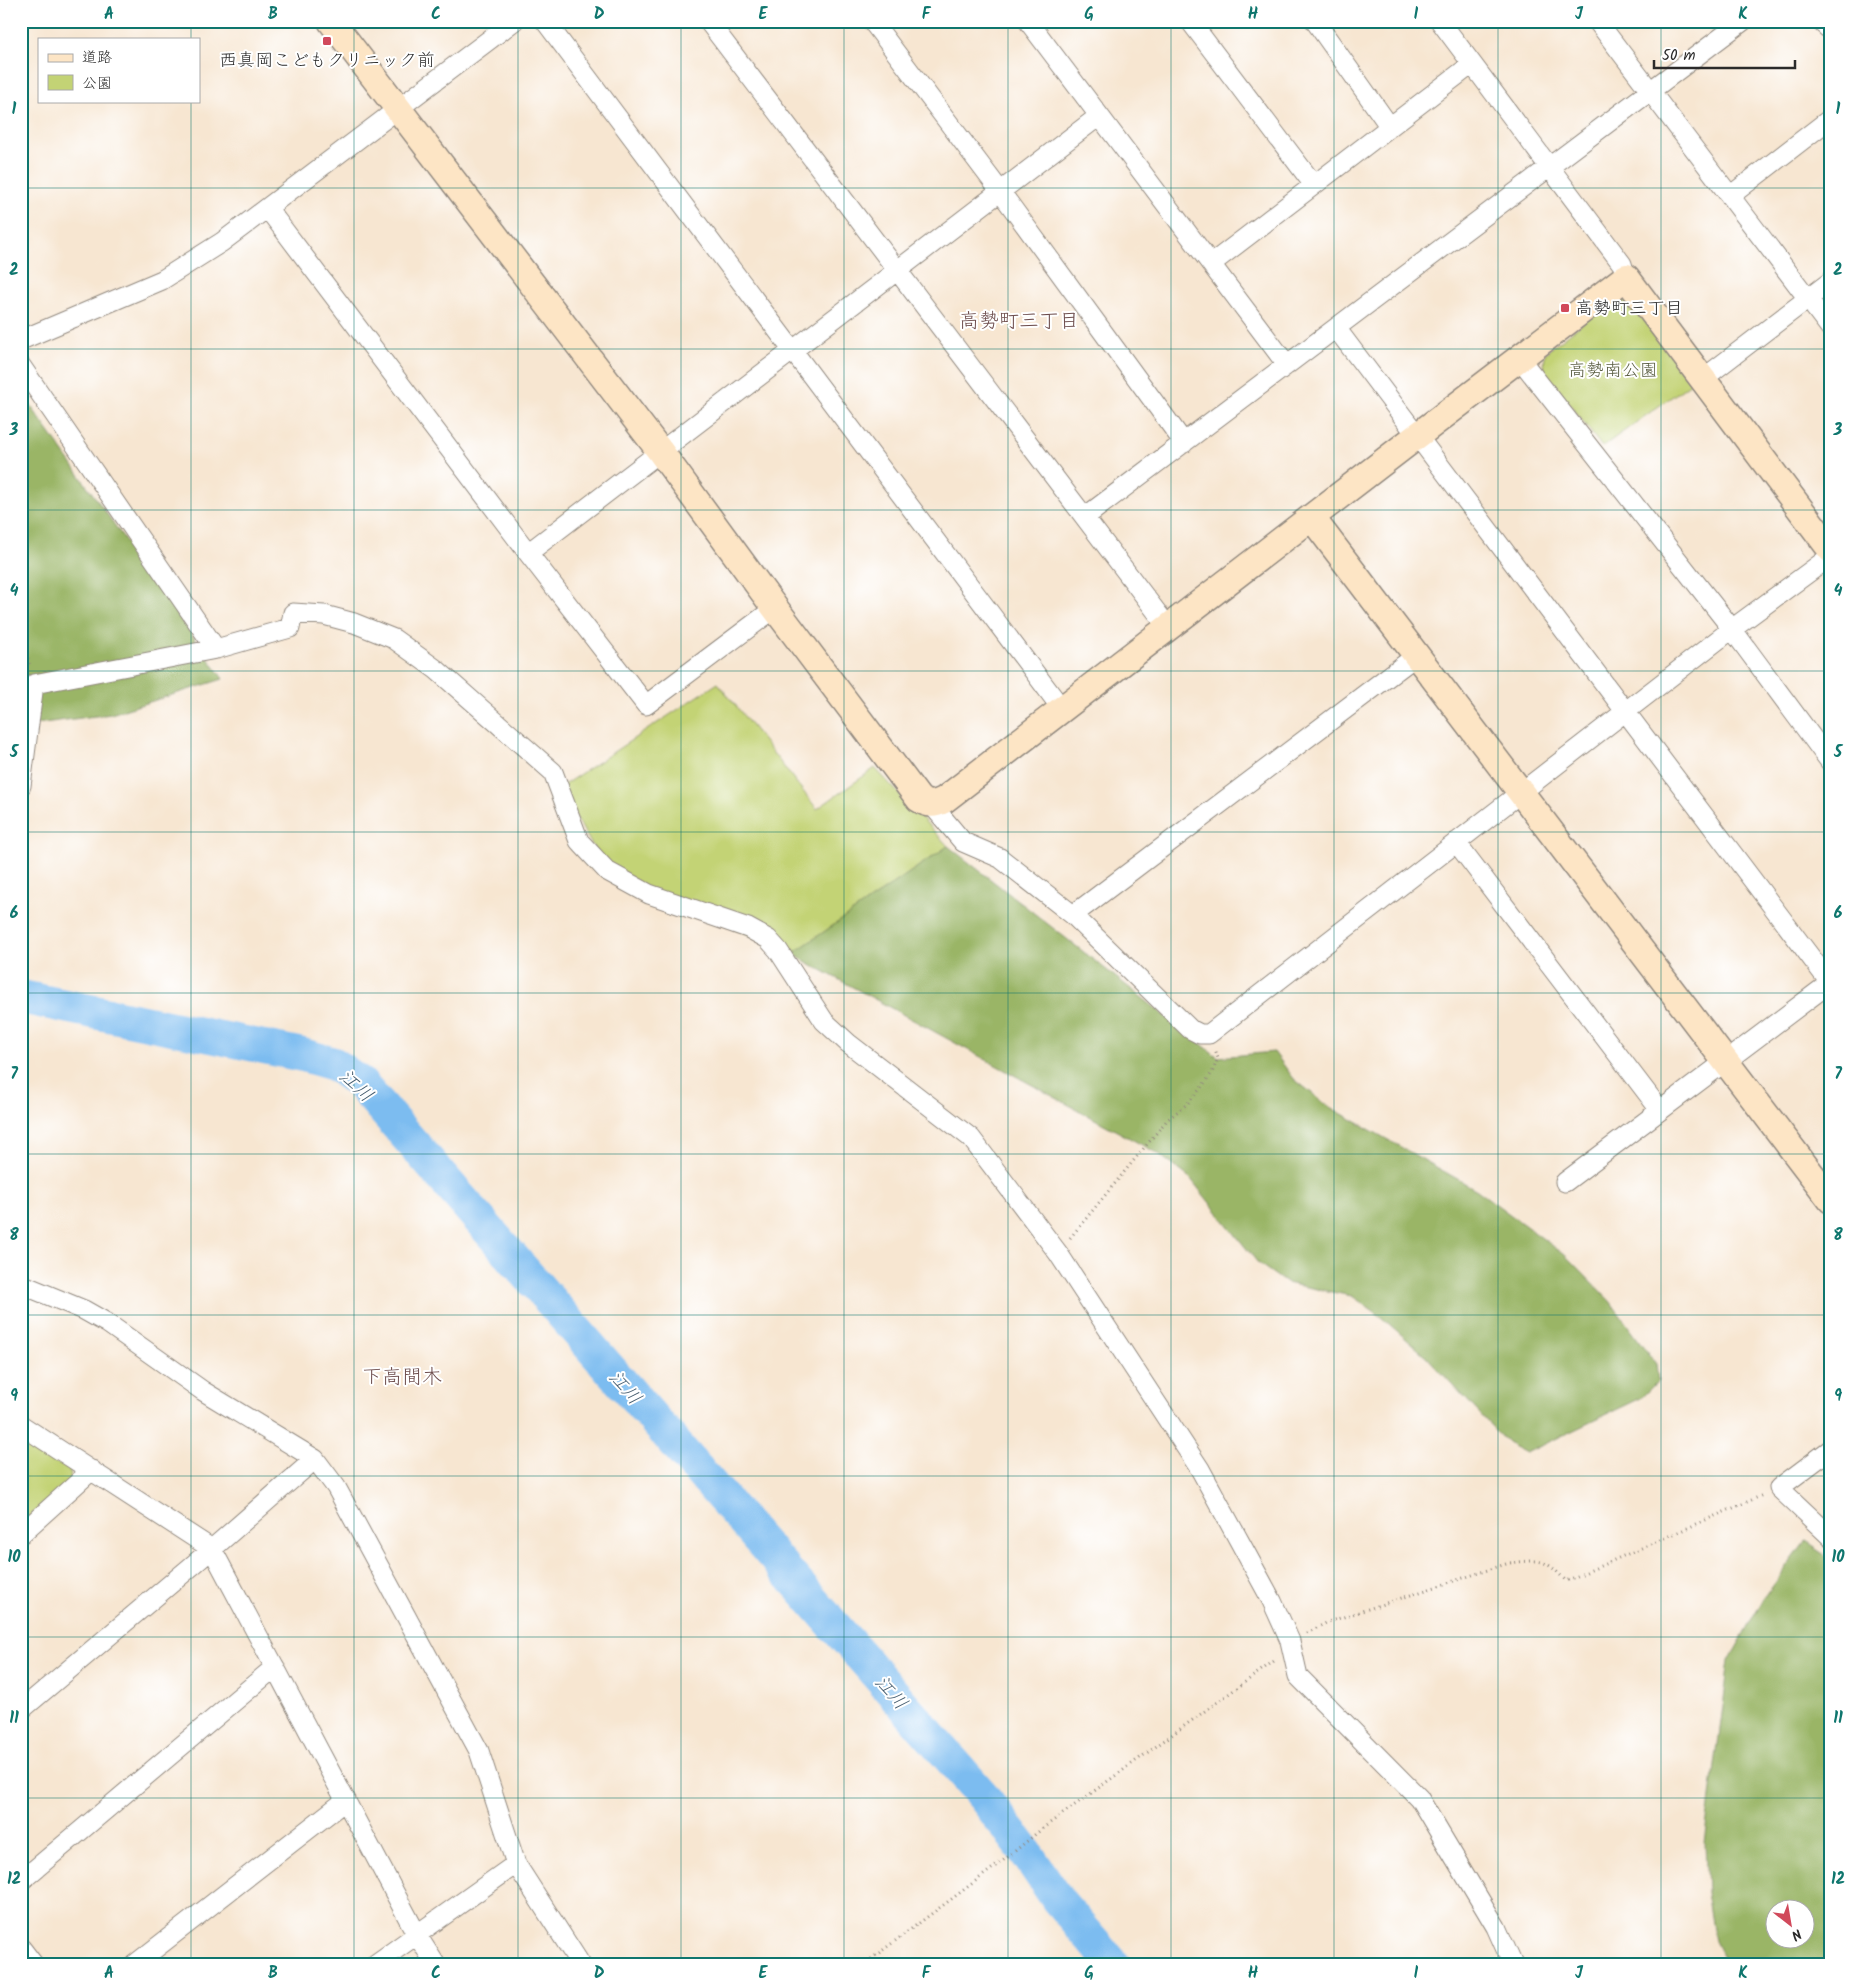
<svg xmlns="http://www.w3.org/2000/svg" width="1852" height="1986" font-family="Kalam,'Klee One',sans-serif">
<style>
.green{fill:#c3d375;stroke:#777f50}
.forest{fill:#9ab566;stroke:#627048;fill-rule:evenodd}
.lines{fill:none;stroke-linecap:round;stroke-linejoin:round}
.river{stroke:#7bbcf0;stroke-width:34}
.street-casing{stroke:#91887e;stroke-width:21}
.secondary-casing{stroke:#91887e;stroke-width:29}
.path{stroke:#91887e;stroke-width:3;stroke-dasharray:1 4;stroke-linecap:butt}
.street{stroke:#fff;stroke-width:19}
.secondary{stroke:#fde5c5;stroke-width:26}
.grid{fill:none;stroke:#0f766e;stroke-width:1;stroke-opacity:0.55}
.poi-dot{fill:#d1495b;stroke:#fff;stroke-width:2}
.labels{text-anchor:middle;stroke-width:4;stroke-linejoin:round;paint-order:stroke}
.poi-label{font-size:18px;fill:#2b2b2b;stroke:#fff}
.park-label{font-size:18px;fill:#595d41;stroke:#fff}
.water-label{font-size:19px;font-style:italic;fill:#475e70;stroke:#fff}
.quarter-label{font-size:20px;fill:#6e4e4e;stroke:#fff}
.neatline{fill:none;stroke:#0f766e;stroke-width:2}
.grid-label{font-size:16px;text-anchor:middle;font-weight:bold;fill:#0f766e}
</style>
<rect width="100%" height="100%" fill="#fff"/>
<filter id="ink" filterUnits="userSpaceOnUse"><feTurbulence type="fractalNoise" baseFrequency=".02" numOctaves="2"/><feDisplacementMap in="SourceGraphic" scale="10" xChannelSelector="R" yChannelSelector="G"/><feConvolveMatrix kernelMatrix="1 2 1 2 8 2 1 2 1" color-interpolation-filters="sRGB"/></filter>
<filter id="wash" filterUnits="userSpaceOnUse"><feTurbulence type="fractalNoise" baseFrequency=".0096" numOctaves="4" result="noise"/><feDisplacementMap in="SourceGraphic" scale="20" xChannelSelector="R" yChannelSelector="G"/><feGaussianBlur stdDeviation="1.12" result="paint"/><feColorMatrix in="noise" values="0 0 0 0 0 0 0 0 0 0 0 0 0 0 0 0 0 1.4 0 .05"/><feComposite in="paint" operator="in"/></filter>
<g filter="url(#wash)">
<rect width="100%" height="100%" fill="#f7e6d1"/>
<path class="green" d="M 1615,297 L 1631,301 L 1691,383 L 1602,447 L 1544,370 L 1545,353 Z
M 718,683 L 817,809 L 875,768 L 948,846 L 792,954 L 607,871 L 559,788 Z
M 21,1433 L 69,1464 L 71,1480 L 21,1524 Z"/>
<path class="forest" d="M 21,392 L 223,679 L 111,714 L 21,726 Z
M 948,846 L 1218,1057 L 1274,1052 L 1294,1079 L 1328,1106 L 1477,1190 L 1565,1255 L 1610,1301 L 1656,1364 L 1658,1381 L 1641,1398 L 1526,1453 L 1507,1443 L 1426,1356 L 1374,1311 L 1352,1296 L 1286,1283 L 1258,1263 L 1190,1178 L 1157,1153 L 792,954 Z
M 1805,1542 L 1831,1559 L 1831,1965 L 1727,1965 L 1715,1941 L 1707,1893 L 1705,1842 L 1729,1661 L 1764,1598 ZM 1774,1908 L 1804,1908 L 1804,1938 L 1774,1938 Z"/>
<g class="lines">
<path class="river" d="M 21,997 L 303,1055 L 334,1064 L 360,1083 L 983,1796 L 1025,1851 L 1058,1900 L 1114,1965"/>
</g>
</g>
<g filter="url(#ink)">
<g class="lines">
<defs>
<path id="street" d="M 545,21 L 1062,709
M 708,21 L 1168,627
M 872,21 L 1000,191 L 1184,443
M 1028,21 L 1287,365
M 1190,21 L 1314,185
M 1315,21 L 1390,127
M 1440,21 L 1622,264 L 1626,277
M 1597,21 L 1831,329
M 1820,21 L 1831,31
M 1730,196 L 1831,118
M 268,209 L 528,553 L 646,705 L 775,608
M 1211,264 L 1472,64
M 1336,328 L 1831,984
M 21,340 L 162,280 L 222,242 L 514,21
M 1520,359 L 1732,629 L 1831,763
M 21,366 L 216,649
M 1704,378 L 1831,281
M 1085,517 L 1743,21
M 528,553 L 1099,116
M 21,786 L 34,684 L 216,649 L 290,628 L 293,613 L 324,615 L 354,623 L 394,639 L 437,670 L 553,772 L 579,841 L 607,871 L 649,894 L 748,928 L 768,939 L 778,950 L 824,1021 L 848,1043 L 971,1138 L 1058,1253 L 1200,1469 L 1272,1601 L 1290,1641 L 1298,1676 L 1419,1798 L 1496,1927 L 1513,1965
M 932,805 L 963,842 L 1000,858 L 1073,915 L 1190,1029 L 1200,1034 L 1209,1034 L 1732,629 L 1831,556
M 1456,842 L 1660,1110
M 1073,915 L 1417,655
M 1565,1182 L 1831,982
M 21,1284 L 84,1310 L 107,1323 L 203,1391 L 315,1459 L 336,1487 L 479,1751 L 516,1864 L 581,1965
M 21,1425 L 212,1549 L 417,1935 L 436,1965
M 1831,1449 L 1779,1488 L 1831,1537
M 21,1534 L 92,1470
M 21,1710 L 212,1549 L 315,1459
M 21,1881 L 275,1667
M 21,1948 L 34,1965
M 134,1965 L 346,1800
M 374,1965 L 516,1864"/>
<path id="secondary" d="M 331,21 L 660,451 L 775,608 L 919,799 C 928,805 934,805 944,800 L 1417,436 L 1626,277 L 1831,550
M 1312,518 L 1831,1200"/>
</defs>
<use href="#street" class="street-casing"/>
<use href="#secondary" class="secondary-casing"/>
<path class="path" d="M 21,629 L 30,667
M 1070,1238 L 1167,1120 L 1187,1104 L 1201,1088 L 1212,1073 L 1218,1058 L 1215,1049
M 1307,1633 L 1328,1622 L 1509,1563 C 1540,1560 1544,1557 1566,1581 L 1763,1495
M 863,1965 L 1009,1856 L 1043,1828 L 1277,1659"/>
<use href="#street" class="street"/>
<use href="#secondary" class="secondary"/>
</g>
</g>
<path class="grid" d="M 191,21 L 191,39M 354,21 L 354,1965M 518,21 L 518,1965M 681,21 L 681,1965M 844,21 L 844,1965M 1008,21 L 1008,1965M 1171,21 L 1171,1965M 1334,21 L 1334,1965M 1498,21 L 1498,1965M 1661,21 L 1661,1965M 191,101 L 191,1965M 21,188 L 1831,188M 21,349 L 1831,349M 21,510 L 1831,510M 21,671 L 1831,671M 21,832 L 1831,832M 21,993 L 1831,993M 21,1154 L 1831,1154M 21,1315 L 1831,1315M 21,1476 L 1831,1476M 21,1637 L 1831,1637M 21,1798 L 1831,1798"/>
<g class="poi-dot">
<rect x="322" y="36" width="10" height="10" rx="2.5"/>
<rect x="1560" y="303" width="10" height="10" rx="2.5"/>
</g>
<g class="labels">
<g class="poi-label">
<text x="327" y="66">西真岡こどもクリニック前</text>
<text x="1575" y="314" text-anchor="start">高勢町三丁目</text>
</g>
<g class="park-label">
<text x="1613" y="376">高勢南公園</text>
</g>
<g class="water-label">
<text transform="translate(357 1085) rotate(43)" y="7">江川</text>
<text transform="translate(626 1387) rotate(49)" y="7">江川</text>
<text transform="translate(892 1692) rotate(49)" y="7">江川</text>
</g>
<g class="quarter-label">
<text x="1019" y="327">高勢町三丁目</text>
<text x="402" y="1383">下高間木</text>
</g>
</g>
<rect width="1852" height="1986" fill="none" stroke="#fff" stroke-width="55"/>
<rect x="38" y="38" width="162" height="65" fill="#ffffff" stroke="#aaaaaa"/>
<rect x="48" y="54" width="25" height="8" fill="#fde5c5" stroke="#aaaaaa"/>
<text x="82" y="62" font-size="15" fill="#2b2b2b">道路</text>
<rect x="48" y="75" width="25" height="15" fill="#c3d375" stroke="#aaaaaa"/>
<text x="82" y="88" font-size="15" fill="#2b2b2b">公園</text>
<g transform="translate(1790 1924) rotate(149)"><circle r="24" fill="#ffffff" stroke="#aaaaaa"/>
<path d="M0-4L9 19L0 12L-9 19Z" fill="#d1495b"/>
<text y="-8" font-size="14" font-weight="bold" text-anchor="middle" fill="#2b2b2b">N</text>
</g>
<path d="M1654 60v8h141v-8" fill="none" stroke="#2b2b2b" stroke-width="2.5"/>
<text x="1662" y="60" font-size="15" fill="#2b2b2b" stroke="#ffffff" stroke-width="4" paint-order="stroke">50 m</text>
<rect x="28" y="28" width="1796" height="1930" class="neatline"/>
<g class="grid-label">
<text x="109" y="19">A</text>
<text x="273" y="19">B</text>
<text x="436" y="19">C</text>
<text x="599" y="19">D</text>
<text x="763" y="19">E</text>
<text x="926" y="19">F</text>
<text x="1089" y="19">G</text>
<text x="1253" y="19">H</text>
<text x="1416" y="19">I</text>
<text x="1579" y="19">J</text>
<text x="1743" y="19">K</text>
<text x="14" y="114">1</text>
<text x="1838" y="114">1</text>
<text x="14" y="275">2</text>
<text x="1838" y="275">2</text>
<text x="14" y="435">3</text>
<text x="1838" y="435">3</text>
<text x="14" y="596">4</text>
<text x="1838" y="596">4</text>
<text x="14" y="757">5</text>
<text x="1838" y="757">5</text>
<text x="14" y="918">6</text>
<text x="1838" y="918">6</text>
<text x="14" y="1079">7</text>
<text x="1838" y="1079">7</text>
<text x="14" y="1240">8</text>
<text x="1838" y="1240">8</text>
<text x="14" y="1401">9</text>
<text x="1838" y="1401">9</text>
<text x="14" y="1562">10</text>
<text x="1838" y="1562">10</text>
<text x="14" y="1723">11</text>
<text x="1838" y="1723">11</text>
<text x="14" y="1884">12</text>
<text x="1838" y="1884">12</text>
<text x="109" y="1978">A</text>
<text x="273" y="1978">B</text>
<text x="436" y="1978">C</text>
<text x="599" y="1978">D</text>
<text x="763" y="1978">E</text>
<text x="926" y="1978">F</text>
<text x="1089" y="1978">G</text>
<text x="1253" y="1978">H</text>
<text x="1416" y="1978">I</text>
<text x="1579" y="1978">J</text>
<text x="1743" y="1978">K</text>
</g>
</svg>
